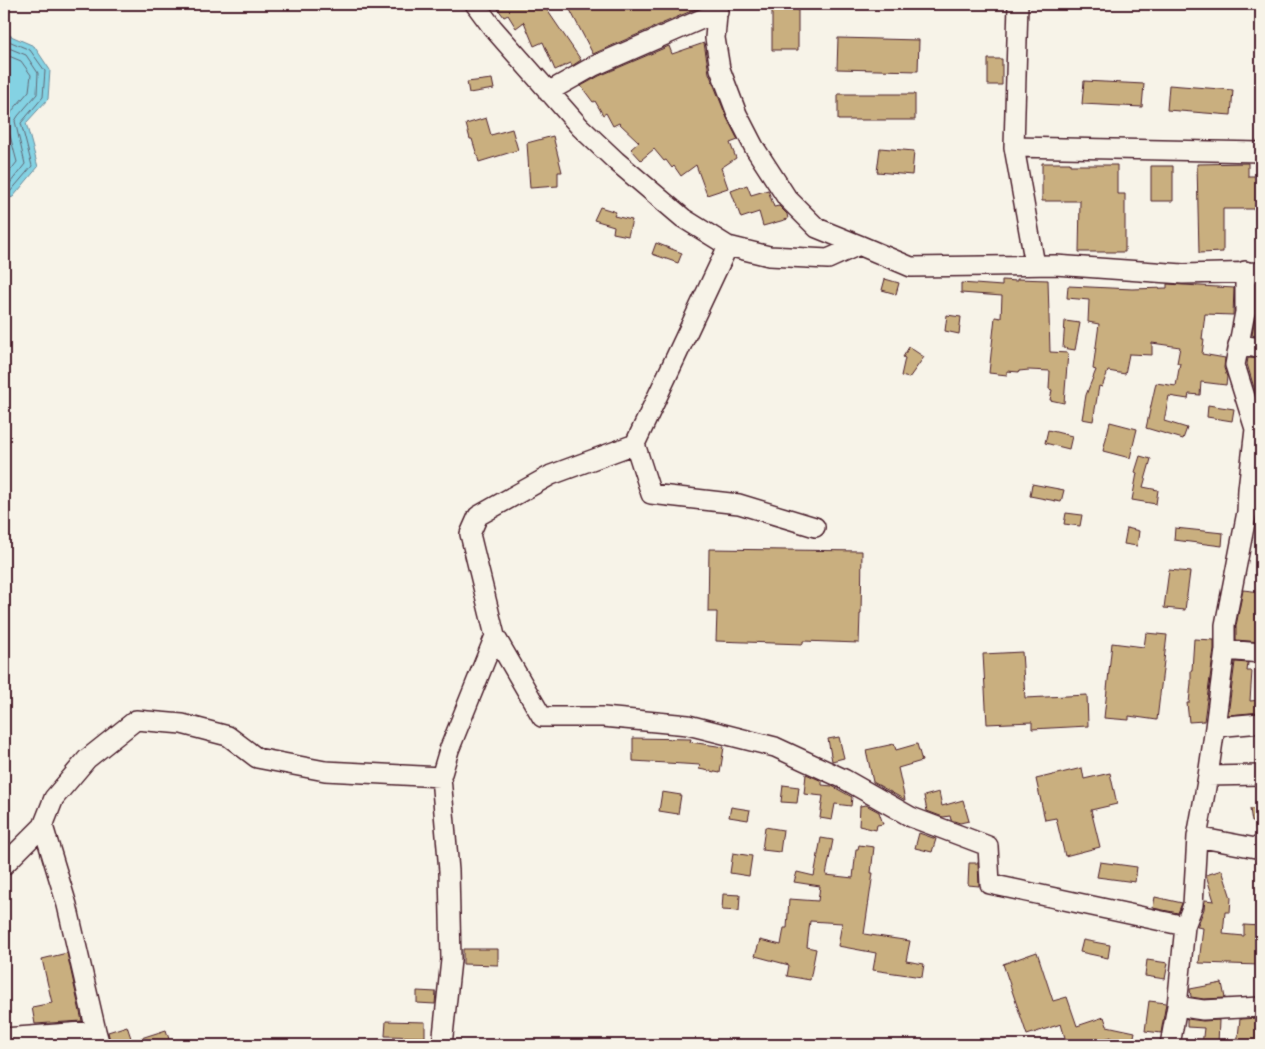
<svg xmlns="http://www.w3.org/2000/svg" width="1265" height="1049" font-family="'Patrick Hand',sans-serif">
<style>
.water{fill:#84d2e3;stroke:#6d8a99}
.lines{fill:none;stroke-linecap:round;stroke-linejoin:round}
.shore{stroke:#616775;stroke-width:1}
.building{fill:#c9af7f;stroke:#4a1f2b}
.minor-casing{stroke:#4a1f2b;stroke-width:22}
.minor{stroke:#f7f3e8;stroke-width:19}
</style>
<rect width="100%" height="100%" fill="#f7f3e8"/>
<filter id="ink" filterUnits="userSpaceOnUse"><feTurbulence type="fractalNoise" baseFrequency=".02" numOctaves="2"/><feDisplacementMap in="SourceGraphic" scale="10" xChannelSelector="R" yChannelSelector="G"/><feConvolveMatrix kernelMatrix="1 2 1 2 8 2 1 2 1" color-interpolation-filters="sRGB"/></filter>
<g filter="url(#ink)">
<path class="water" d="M 4,33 L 34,46 L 50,70 L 48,99 L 26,123 L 38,167 L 13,197 L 4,200 Z"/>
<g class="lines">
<path class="shore" d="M 4,39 L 30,50 L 45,71 L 43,97 L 21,123 L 32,166 L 10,192 L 4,194
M 4,46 L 26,55 L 38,73 L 37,94 L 18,116 L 15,121 L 25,164 L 7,187 L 4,188
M 4,54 L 21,61 L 31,75 L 29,91 L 12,111 L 8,120 L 8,128 L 17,162 L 4,179"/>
</g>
<path class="building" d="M 501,4 L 543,4 L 581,60 L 572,66 L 571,63 L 555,70 L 543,42 L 534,46 L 524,22 L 516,28 L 508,15 L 504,17 L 498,9 L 502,6 Z
M 567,4 L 707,4 L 593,54 Z
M 772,4 L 798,4 L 798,50 L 772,50 Z
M 838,38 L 919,40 L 918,71 L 837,69 Z
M 704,43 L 709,73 L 727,118 L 738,140 L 730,143 L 736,158 L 721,168 L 728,188 L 707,195 L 696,165 L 681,176 L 674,166 L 672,168 L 666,160 L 664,161 L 654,149 L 641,160 L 631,149 L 639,142 L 619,123 L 613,126 L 606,113 L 603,115 L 595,101 L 593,102 L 581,86 L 599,76 L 669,46 L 672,54 Z
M 988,59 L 1002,59 L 1002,85 L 988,85 Z
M 492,79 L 494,89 L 469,93 L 467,82 Z
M 1084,81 L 1144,84 L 1142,107 L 1082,104 Z
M 1169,85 L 1233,90 L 1231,115 L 1167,110 Z
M 838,94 L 915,94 L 915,120 L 838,120 Z
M 486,118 L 491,135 L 512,129 L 518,150 L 479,162 L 472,139 L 470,139 L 466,124 Z
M 553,136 L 562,172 L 558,172 L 558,186 L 530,188 L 527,143 Z
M 880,148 L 914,151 L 912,175 L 877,172 Z
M 1042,163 L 1070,163 L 1070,165 L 1117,165 L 1117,194 L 1125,194 L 1125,252 L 1079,252 L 1080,201 L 1042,201 Z
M 1248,163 L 1248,176 L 1261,176 L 1261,209 L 1223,209 L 1223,252 L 1199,253 L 1197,164 Z
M 1151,166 L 1173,166 L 1173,201 L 1151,201 Z
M 747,185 L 751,195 L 768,190 L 774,207 L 779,206 L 787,214 L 788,219 L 763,226 L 759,212 L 741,218 L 731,191 Z
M 600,207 L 616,212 L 614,216 L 632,220 L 628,236 L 613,233 L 614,226 L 594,220 Z
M 656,243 L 682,253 L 678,263 L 652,254 Z
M 885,279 L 899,283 L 896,294 L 882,290 Z
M 1017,279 L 1048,280 L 1050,352 L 1068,353 L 1064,403 L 1050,400 L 1052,390 L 1049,389 L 1050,371 L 1029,370 L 1019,371 L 1019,372 L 1007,371 L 1007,375 L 989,373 L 995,317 L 1001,318 L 1002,296 L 961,293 L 961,283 L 1002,286 L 1002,280 L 1017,281 Z
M 1167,284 L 1234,288 L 1233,315 L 1205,314 L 1202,339 L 1204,339 L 1202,354 L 1225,358 L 1224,368 L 1227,377 L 1226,385 L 1201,382 L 1200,395 L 1189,394 L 1188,399 L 1169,396 L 1164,421 L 1187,428 L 1183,439 L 1146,428 L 1156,383 L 1176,386 L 1180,363 L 1177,363 L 1180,347 L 1152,343 L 1152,355 L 1129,354 L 1125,374 L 1108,371 L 1102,387 L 1099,386 L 1093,421 L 1082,419 L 1086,395 L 1096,370 L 1093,369 L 1099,324 L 1088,322 L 1089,300 L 1067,298 L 1068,286 L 1132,289 L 1167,288 Z
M 1256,288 L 1261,289 L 1261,337 L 1252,335 L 1256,312 Z
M 947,315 L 961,317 L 959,334 L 945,331 Z
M 1065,321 L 1080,323 L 1075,350 L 1063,348 Z
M 909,347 L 924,357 L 909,378 L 901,376 L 905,358 L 903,357 Z
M 1248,358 L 1261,359 L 1261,411 L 1247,364 Z
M 1208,405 L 1234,409 L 1232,421 L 1207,417 Z
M 1110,422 L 1137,429 L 1130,458 L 1103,451 Z
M 1048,430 L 1072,436 L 1069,449 L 1045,443 Z
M 1140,456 L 1151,459 L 1143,487 L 1158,490 L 1156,504 L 1132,500 L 1137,473 L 1135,472 Z
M 1032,484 L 1064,490 L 1061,502 L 1030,496 Z
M 1066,513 L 1082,515 L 1080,526 L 1064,524 Z
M 1127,528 L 1139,531 L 1137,546 L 1124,544 Z
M 1175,528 L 1223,533 L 1222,546 L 1174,540 Z
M 709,549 L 862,551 L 861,614 L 860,614 L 859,643 L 803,641 L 803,644 L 716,641 L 717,612 L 708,612 Z
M 1169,570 L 1190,572 L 1185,610 L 1164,608 Z
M 1243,590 L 1261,592 L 1261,642 L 1236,640 L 1236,626 Z
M 1146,633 L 1167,635 L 1157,720 L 1129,716 L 1129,720 L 1104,718 L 1112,643 L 1144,647 Z
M 1194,639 L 1214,640 L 1214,649 L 1204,721 L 1189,722 L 1187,703 L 1189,703 L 1191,683 L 1191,670 L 1192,670 Z
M 1022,652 L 1025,698 L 1087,695 L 1088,726 L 1032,729 L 1032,722 L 987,724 L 983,654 Z
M 1235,662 L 1248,663 L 1247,671 L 1252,671 L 1250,701 L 1261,700 L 1261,712 L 1228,715 Z
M 839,737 L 844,758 L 832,761 L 828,739 Z
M 633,738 L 691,739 L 690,742 L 724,747 L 720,773 L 699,769 L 700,765 L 633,761 Z
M 894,744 L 896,750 L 917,744 L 922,761 L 898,768 L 905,800 L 873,782 L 866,750 Z
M 1082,768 L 1084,779 L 1110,773 L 1117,804 L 1091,810 L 1100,847 L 1065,856 L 1056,818 L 1045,820 L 1036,779 Z
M 806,774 L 822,781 L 822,785 L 832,786 L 852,797 L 851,806 L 835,804 L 832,820 L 820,818 L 823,796 L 804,794 Z
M 783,785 L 799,787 L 797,803 L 781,802 Z
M 662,792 L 681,795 L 678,814 L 659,811 Z
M 939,792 L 942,806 L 963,800 L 969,821 L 960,823 L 951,820 L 950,816 L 943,817 L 927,811 L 924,796 Z
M 866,805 L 879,812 L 883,824 L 877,825 L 876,830 L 859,826 L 860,806 Z
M 731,807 L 750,810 L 748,820 L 729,817 Z
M 1261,808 L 1261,821 L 1252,822 L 1250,809 Z
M 765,827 L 783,830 L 780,852 L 762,850 Z
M 919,833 L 936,839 L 932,852 L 915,848 Z
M 821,838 L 833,840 L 826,875 L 853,878 L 856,849 L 858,849 L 859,845 L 874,847 L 871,873 L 873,873 L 864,934 L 910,941 L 906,961 L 924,964 L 922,977 L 873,970 L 876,953 L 838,946 L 842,923 L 810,921 L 807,947 L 816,949 L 810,980 L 787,976 L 789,965 L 755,956 L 760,940 L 781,945 L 784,928 L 787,928 L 789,899 L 818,901 L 820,886 L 794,882 L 797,872 L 814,876 Z
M 733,853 L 752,856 L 749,876 L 730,873 Z
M 1100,862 L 1137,867 L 1135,882 L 1097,877 Z
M 969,863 L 978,863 L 979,886 L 968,885 Z
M 1222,870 L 1231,898 L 1230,912 L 1225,912 L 1223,934 L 1244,936 L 1244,925 L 1261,926 L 1260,965 L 1199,963 L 1203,928 L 1197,927 L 1204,909 L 1205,900 L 1214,901 L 1206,875 Z
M 723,894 L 740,895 L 739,911 L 722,910 Z
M 1155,897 L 1182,903 L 1178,913 L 1153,908 Z
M 1083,940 L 1110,945 L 1108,958 L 1080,952 Z
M 463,949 L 498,949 L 498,965 L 463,964 Z
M 1037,952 L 1053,1001 L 1067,997 L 1077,1026 L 1104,1017 L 1107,1026 L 1135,1032 L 1132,1045 L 1109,1045 L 1111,1037 L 1084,1045 L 1067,1045 L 1061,1024 L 1027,1035 L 1003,964 Z
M 67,953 L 82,1021 L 35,1024 L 32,1007 L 52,1003 L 42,959 Z
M 1147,960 L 1168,963 L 1165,979 L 1145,976 Z
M 1222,983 L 1225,998 L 1204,999 L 1191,997 L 1190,989 Z
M 417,991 L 436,992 L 435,1004 L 417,1003 Z
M 1149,1001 L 1166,1003 L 1161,1033 L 1145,1031 Z
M 1261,1018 L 1261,1045 L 1237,1045 L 1240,1019 Z
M 1187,1019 L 1203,1021 L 1219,1020 L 1218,1045 L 1202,1045 L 1204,1028 L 1187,1027 Z
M 386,1021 L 425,1022 L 425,1037 L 385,1036 Z
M 127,1026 L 132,1041 L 166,1030 L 170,1042 L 161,1045 L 111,1045 L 108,1032 Z"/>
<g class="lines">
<defs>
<path id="minor" d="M 475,4 L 492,27 L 580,127 L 616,161 L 683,218 L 728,246 L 769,256 L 828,259 L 859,245 L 911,267 L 1055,265 L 1183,274 L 1261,272
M 718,4 L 715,38 L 720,69 L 737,114 L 754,147 L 787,198 L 817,228 L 859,245
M 548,92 L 594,66 L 718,12
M 1014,147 L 1018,4
M 1035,265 L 1014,147 L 1261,152
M 1238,345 L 1261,348
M 635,444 L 651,494 L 739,504 L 815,527
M 495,636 L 542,717 L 603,717 L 688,725 L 775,747 L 844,779 L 911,817 L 988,846 L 990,884 L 1185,926
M 1225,650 L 1261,653
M 1215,727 L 1261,723
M 1208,776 L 1261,775
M 43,826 L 67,905 L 96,1031
M 1197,837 L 1261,849
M 4,865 L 43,826 L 54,798 L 87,759 L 136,720 L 182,724 L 228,736 L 257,758 L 325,771 L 441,777
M 1177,1006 L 1203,1010 L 1261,1007
M 4,1038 L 96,1031 L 100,1045
M 442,1045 L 451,960 L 449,871 L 441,777 L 449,750 L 495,636 L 470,534 L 478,516 L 551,475 L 635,444 L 728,246
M 1170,1045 L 1177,1006 L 1185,926 L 1193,905 L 1197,837 L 1208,776 L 1215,727 L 1225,650 L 1225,625 L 1247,512 L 1248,489 L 1255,429 L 1235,365 L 1245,312 L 1245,271"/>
</defs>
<use href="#minor" class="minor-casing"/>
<use href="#minor" class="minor"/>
</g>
</g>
<rect width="1265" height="1049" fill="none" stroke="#f7f3e8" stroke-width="20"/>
<rect x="10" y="10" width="1245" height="1029" fill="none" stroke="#4a1f2b" stroke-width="2" filter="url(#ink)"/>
</svg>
